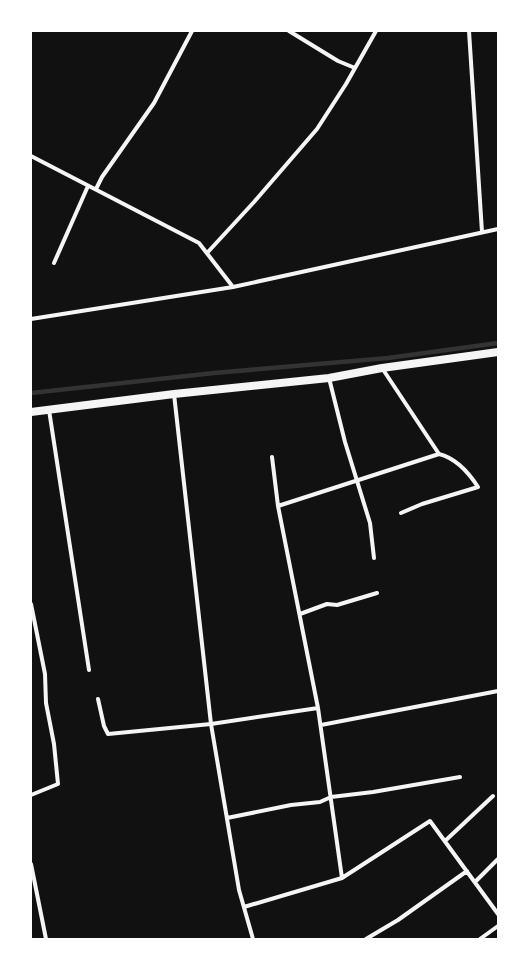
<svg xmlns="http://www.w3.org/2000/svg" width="529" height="970" font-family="Manrope,sans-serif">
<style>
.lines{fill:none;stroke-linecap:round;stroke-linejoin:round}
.stream{stroke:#333;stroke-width:4.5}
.minor{stroke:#f5f5f5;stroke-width:4}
.secondary{stroke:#f5f5f5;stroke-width:8}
</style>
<rect width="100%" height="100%" fill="#111"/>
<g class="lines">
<path class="stream" d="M 31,393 L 214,373 L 388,358 L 498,343"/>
<path class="minor" d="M 289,31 L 338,61 L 355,68
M 469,31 L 482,232
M 31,156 L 199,243 L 233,287
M 96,189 L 102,177 L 154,103 L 192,31
M 207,253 L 254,202 L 317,129 L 346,84 L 376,31
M 54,263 L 88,186
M 31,319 L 233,287 L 498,229
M 329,378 L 345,442 L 370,523 L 374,558
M 174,394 L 211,724 L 239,890 L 253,939
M 49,410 L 89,670
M 272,457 L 278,506
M 401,513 L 422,504 L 478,487 C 469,473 455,458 439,454
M 31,604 L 45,674 L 46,703 L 54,744 L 58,784 L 31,795
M 300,614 L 327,604 L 337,605 L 377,593
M 98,699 L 104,726 L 108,734 L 211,724 L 318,708
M 321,725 L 498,691
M 227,818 L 291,805 L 320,802 L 331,797 L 373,792 L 460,777
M 445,841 L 493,796
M 31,864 L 46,939
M 342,878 L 318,708 L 278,506 L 439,454 L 382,368
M 475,882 L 498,859
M 244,907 L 342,878 L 430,821 L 498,914
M 366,939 L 398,920 L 467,871
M 480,939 L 498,926"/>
<path class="secondary" d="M 31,412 L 174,394 L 329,378 L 382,368 L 498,352"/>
</g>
<rect width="529" height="970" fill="none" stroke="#ffffff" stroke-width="64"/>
</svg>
